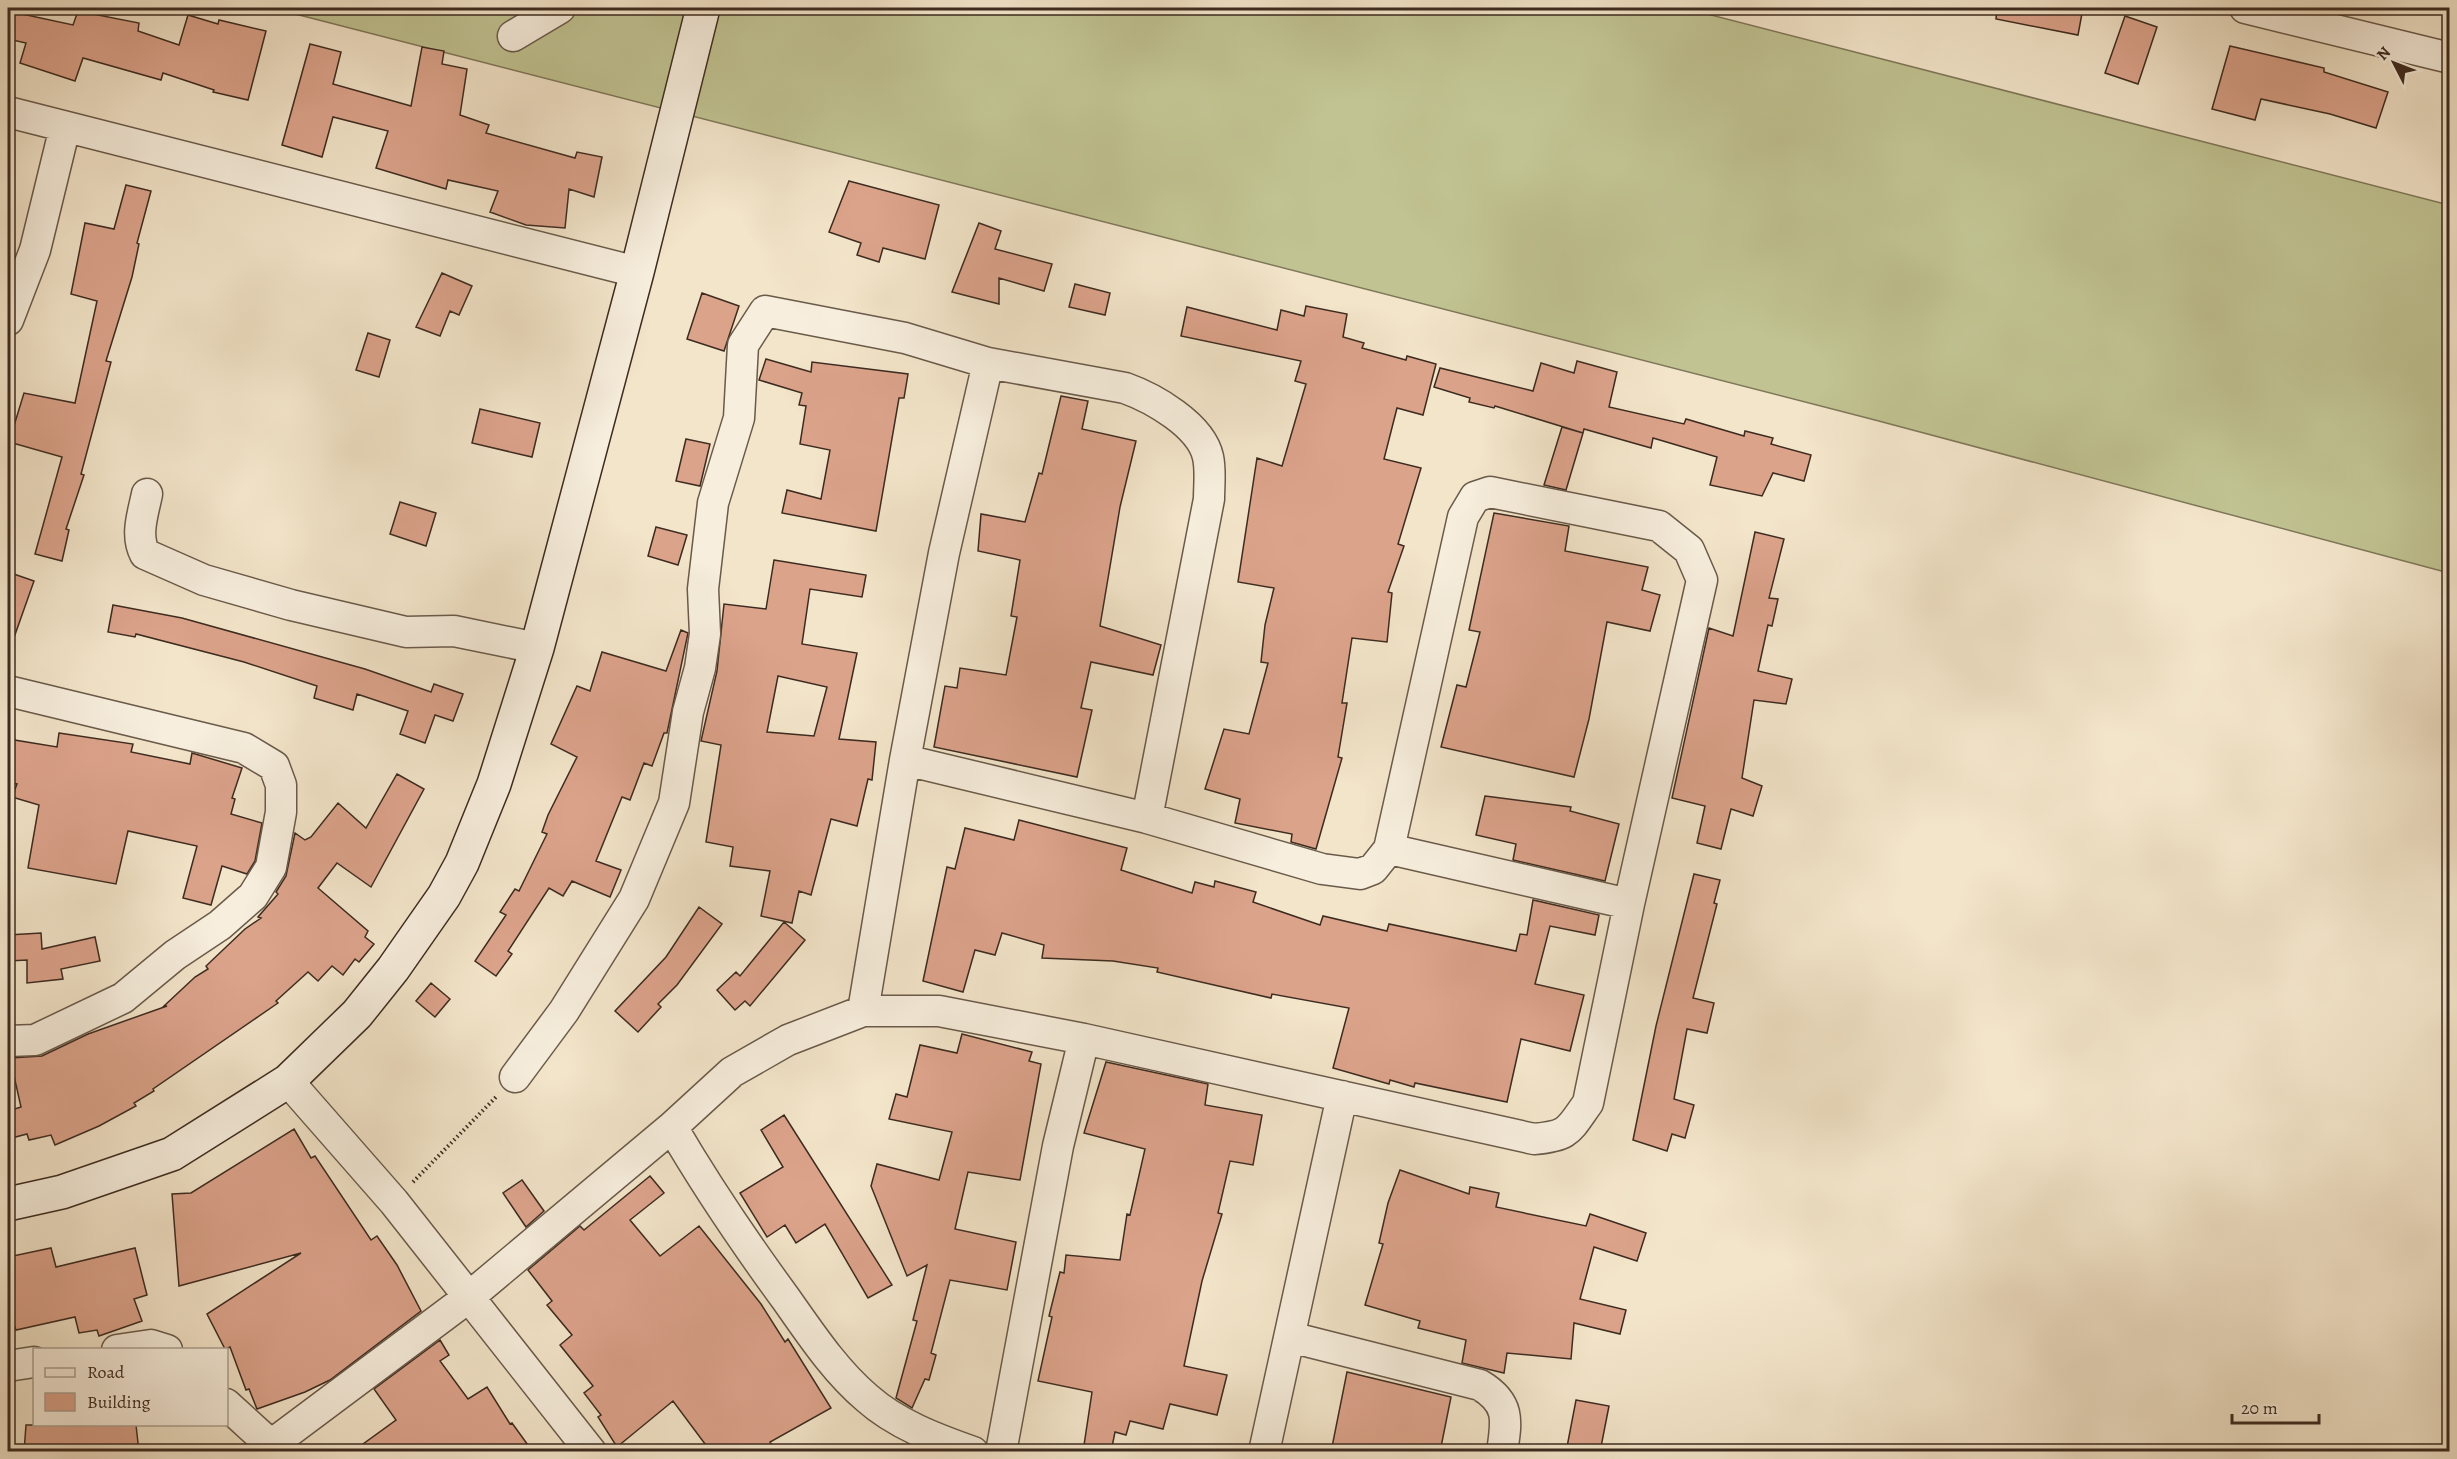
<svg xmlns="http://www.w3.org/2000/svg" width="2457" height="1459" font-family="Alegreya,serif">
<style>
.grass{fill:#c1c392;stroke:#7f7759;stroke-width:1.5}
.building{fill:#dca38b;stroke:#3d2b20;stroke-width:1.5;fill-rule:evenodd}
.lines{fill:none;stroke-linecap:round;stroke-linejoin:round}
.street-casing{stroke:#6a5a4a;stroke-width:33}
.secondary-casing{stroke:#3d2b20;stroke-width:36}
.path{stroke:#3d2b20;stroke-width:4;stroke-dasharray:1.5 3;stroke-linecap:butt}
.street{stroke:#f7eedd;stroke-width:30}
.secondary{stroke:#f7eedd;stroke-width:33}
</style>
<rect width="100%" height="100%" fill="#f3e5ca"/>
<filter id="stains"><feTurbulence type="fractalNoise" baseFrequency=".00333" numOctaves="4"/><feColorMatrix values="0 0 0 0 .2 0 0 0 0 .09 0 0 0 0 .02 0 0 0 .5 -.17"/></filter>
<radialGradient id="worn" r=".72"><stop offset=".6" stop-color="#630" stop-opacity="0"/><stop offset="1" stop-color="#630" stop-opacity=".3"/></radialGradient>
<path class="grass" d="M 272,8 L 1684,8 L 2449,205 L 2449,573 L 1875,420 Z"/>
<path class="building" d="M 1997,8 L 2083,8 L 2078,35 L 1996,19 Z
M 8,11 L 73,25 L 78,11 L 139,23 L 138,31 L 179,45 L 188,15 L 218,24 L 219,20 L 266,31 L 248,100 L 213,92 L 214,90 L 163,73 L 161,80 L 83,58 L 75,81 L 20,63 L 26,43 L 8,39 Z
M 2125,16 L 2157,27 L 2138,84 L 2105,73 Z
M 310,44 L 341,52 L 333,84 L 411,106 L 422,47 L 444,51 L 442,64 L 467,69 L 460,115 L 489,125 L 486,133 L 575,158 L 577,152 L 602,157 L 594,197 L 569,189 L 565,228 L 526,225 L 490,212 L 498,191 L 448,180 L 446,189 L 376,168 L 388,131 L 333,117 L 322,157 L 282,145 Z
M 2230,46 L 2324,68 L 2324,72 L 2388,92 L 2376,128 L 2330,114 L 2261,99 L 2255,120 L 2212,109 Z
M 849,181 L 939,205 L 925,259 L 883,248 L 879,262 L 857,255 L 861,243 L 829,232 Z
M 126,185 L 151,191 L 137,243 L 139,244 L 132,277 L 106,361 L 111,362 L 81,474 L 84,475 L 66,529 L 69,530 L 62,561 L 35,554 L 62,457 L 9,442 L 24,393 L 75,403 L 97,301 L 71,294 L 85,223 L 114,229 Z
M 979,223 L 1001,231 L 995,249 L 1052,264 L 1044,291 L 999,278 L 999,304 L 952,292 Z
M 442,273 L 472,286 L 459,315 L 450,311 L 440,336 L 416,327 Z
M 1075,284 L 1110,293 L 1105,315 L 1069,307 Z
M 702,293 L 739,306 L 724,351 L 687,339 Z
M 1306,306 L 1347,314 L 1343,337 L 1364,343 L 1362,348 L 1406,360 L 1407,356 L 1436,364 L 1423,415 L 1397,408 L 1384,459 L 1421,468 L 1398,544 L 1404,546 L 1388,592 L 1392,593 L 1387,642 L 1352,638 L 1342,703 L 1347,703 L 1338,757 L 1342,758 L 1316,849 L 1291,842 L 1292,834 L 1235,823 L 1240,799 L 1205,789 L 1224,729 L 1249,734 L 1268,663 L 1261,662 L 1265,625 L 1274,588 L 1238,582 L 1257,458 L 1282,466 L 1306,384 L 1295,381 L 1301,361 L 1181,336 L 1187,307 L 1277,330 L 1281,310 L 1304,316 Z
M 368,333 L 390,340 L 379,377 L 356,370 Z
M 766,359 L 811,372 L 812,362 L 908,374 L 904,398 L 899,398 L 876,531 L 782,513 L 787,490 L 821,499 L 830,450 L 800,444 L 806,406 L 799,405 L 802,393 L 759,380 Z
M 1577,361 L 1617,372 L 1609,407 L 1684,424 L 1686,419 L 1744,436 L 1745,431 L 1773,438 L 1771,444 L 1811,455 L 1804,481 L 1773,473 L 1762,496 L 1710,485 L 1717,457 L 1653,438 L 1651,448 L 1584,429 L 1583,433 L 1495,406 L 1494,408 L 1469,402 L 1470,398 L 1434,387 L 1440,368 L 1533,391 L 1541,363 L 1574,373 Z
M 1061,396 L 1088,401 L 1082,429 L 1136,441 L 1120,507 L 1100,626 L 1161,645 L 1153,675 L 1091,662 L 1081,708 L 1092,710 L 1077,777 L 934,747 L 945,686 L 957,688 L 960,668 L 1006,675 L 1017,617 L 1011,616 L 1020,560 L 978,551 L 981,514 L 1025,522 L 1039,473 L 1042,474 Z
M 480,409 L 540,423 L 532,457 L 472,443 Z
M 1562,427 L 1583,433 L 1566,490 L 1544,485 Z
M 686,439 L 710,444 L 700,486 L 676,481 Z
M 400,502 L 436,513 L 426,546 L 390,534 Z
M 1494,513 L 1569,526 L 1565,551 L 1648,567 L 1642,590 L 1660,595 L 1650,631 L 1607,622 L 1589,719 L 1574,777 L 1441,747 L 1457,685 L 1466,687 L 1480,632 L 1469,630 Z
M 656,527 L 687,535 L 678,565 L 648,556 Z
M 1755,532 L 1784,539 L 1769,598 L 1778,599 L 1772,626 L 1768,625 L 1758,671 L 1792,679 L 1786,704 L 1754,700 L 1742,778 L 1762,786 L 1753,816 L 1731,809 L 1721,849 L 1697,843 L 1705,806 L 1672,798 L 1709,628 L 1733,636 Z
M 774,560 L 866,575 L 862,597 L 810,589 L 802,644 L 857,653 L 839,739 L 876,742 L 872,780 L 868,779 L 857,826 L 831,819 L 811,895 L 799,891 L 792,923 L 761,916 L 770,871 L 730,866 L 733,847 L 706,842 L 721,745 L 701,741 L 717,671 L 724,604 L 766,609 ZM 778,676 L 827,687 L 814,736 L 767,732 Z
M 8,572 L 34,581 L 11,646 L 8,645 Z
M 113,605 L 182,618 L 365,669 L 431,692 L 434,684 L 463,694 L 453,721 L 435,715 L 425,743 L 400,734 L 408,711 L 357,694 L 353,710 L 314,698 L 317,686 L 244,662 L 136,634 L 135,637 L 108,632 Z
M 681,630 L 688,633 L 667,733 L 664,733 L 652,766 L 644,763 L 630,800 L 622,797 L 596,861 L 621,870 L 610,897 L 572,881 L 563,896 L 549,888 L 508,951 L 512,954 L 496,976 L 475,961 L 506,915 L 500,912 L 515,889 L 519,891 L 547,834 L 542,832 L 548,815 L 577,757 L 551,744 L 577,686 L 590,691 L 602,652 L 666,671 Z
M 59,733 L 133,744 L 131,752 L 190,764 L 192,753 L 242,768 L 232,798 L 235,799 L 231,814 L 262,823 L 255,861 L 247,874 L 222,866 L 211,905 L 183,898 L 197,846 L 128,831 L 116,884 L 28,868 L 39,805 L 12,797 L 17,784 L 8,783 L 8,739 L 57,747 Z
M 397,774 L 424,789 L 371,887 L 337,863 L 318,888 L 368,931 L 365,937 L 374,944 L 359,962 L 355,959 L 343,975 L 332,966 L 318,981 L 308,972 L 276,1001 L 278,1003 L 153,1089 L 154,1091 L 134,1103 L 136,1106 L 99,1126 L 55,1145 L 51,1135 L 29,1140 L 27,1134 L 8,1139 L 8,1111 L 21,1107 L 10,1058 L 42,1056 L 88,1034 L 167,1006 L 164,1006 L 195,977 L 208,969 L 206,966 L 245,929 L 261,918 L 258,917 L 278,894 L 276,892 L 286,876 L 295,833 L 305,840 L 311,837 L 338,803 L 366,828 Z
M 1485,796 L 1571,807 L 1570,811 L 1619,824 L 1605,881 L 1513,860 L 1516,844 L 1476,835 Z
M 1019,820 L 1127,848 L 1121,870 L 1192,893 L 1195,882 L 1214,887 L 1215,881 L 1256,892 L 1253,902 L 1320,925 L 1323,916 L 1387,931 L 1389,924 L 1516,951 L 1520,934 L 1527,935 L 1533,900 L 1599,915 L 1595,935 L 1550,926 L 1535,984 L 1584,995 L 1570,1051 L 1521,1039 L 1507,1102 L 1415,1083 L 1414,1087 L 1390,1080 L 1389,1084 L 1333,1068 L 1349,1008 L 1272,994 L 1271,998 L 1157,972 L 1158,968 L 1113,961 L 1042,958 L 1044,945 L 1002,933 L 995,955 L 975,950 L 963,992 L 923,981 L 947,867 L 955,869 L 965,828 L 1014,840 Z
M 1694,874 L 1720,880 L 1714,903 L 1717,904 L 1693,998 L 1714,1003 L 1707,1033 L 1687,1029 L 1674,1099 L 1694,1105 L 1685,1138 L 1672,1134 L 1667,1151 L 1633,1140 L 1656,1026 Z
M 699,907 L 722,924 L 677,985 L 658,1004 L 661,1007 L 638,1032 L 615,1011 L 666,957 Z
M 784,922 L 805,940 L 750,1006 L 745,1001 L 735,1010 L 717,990 L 736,972 L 740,976 Z
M 41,933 L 42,949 L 95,937 L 100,961 L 61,969 L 63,979 L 27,983 L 27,960 L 8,961 L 8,935 Z
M 431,983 L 450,999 L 435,1017 L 416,1001 Z
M 962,1034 L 1032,1052 L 1029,1061 L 1041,1064 L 1020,1180 L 968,1172 L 955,1229 L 1016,1242 L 1007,1290 L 950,1280 L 931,1353 L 936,1355 L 929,1380 L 925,1379 L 912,1408 L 896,1398 L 917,1321 L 913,1320 L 927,1265 L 907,1276 L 871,1186 L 877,1164 L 939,1180 L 952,1132 L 889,1119 L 896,1094 L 907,1097 L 920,1045 L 957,1053 Z
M 1106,1062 L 1208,1084 L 1205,1105 L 1262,1115 L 1253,1165 L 1230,1161 L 1218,1213 L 1222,1214 L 1202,1281 L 1184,1366 L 1227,1375 L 1217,1415 L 1170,1404 L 1163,1429 L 1130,1421 L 1126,1435 L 1115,1432 L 1111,1452 L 1083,1452 L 1092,1392 L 1038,1381 L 1052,1317 L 1049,1316 L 1060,1272 L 1064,1273 L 1066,1255 L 1120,1260 L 1127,1214 L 1130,1215 L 1145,1149 L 1084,1133 Z
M 784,1115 L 892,1285 L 868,1298 L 825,1224 L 796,1243 L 785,1225 L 767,1237 L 740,1193 L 783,1167 L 761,1130 Z
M 294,1129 L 311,1158 L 315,1156 L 371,1240 L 377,1236 L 397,1265 L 421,1311 L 330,1380 L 305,1392 L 257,1409 L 249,1389 L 246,1390 L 230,1347 L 225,1349 L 207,1314 L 301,1253 L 179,1286 L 172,1194 L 191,1193 Z
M 1400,1170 L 1469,1194 L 1470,1187 L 1499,1193 L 1496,1207 L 1586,1226 L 1590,1214 L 1646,1233 L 1637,1261 L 1594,1247 L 1580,1299 L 1626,1310 L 1620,1334 L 1574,1323 L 1571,1359 L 1507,1353 L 1504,1373 L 1462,1363 L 1466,1340 L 1418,1328 L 1420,1321 L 1365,1305 L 1383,1244 L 1379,1243 L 1388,1203 Z
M 650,1176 L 664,1193 L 630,1220 L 660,1256 L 699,1226 L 761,1304 L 785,1342 L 788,1339 L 831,1408 L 770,1442 L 776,1452 L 711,1452 L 673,1401 L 617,1447 L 598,1417 L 601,1415 L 584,1393 L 593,1386 L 560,1345 L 572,1335 L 547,1305 L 552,1301 L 528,1270 L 580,1226 L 584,1230 Z
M 522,1180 L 544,1211 L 526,1227 L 503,1193 Z
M 51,1248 L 56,1267 L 135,1248 L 147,1295 L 134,1299 L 142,1321 L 99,1336 L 97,1330 L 79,1333 L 75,1317 L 16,1330 L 15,1327 L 8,1328 L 8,1257 Z
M 440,1340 L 449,1355 L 440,1361 L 468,1399 L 487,1387 L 510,1424 L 512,1423 L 533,1452 L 352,1452 L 396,1420 L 374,1389 Z
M 1347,1372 L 1451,1397 L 1440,1452 L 1331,1452 Z
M 1576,1400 L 1609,1406 L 1600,1452 L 1571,1452 L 1572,1448 L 1567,1447 Z
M 26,1425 L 136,1425 L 139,1452 L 24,1452 Z"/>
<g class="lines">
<defs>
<path id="street" d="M 2245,8 L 2450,58
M 513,36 L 560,8
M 8,112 L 637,272
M 8,320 L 35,250 L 65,127
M 147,494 C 143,514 135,535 145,554 L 204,580 L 291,605 L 406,632 L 454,631 L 537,648
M 8,691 L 244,748 L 274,766 L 281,785 L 281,812 L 271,867 L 253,896 L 220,925 L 175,955 L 123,998 L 35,1040 L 8,1041
M 1389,849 L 1629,904
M 863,1011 L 905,760 L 944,553 L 988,363
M 515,1077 L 564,1011 L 634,899 L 674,803 L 688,712 L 700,668 L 705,634 L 703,589 L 713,503 L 739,418 L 743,345 L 765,311 L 905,338 L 988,363 L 1125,388 C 1153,398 1201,425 1208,457 C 1211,470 1209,486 1209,499 L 1147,818
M 288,1081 L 394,1202 L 591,1452
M 672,1127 C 707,1187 745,1243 786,1299 C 810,1333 835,1371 867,1398 C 896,1424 936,1439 973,1452
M 1290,1337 L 1480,1385 C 1510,1403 1507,1420 1502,1452
M 117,1350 L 151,1345 L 167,1350
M 8,1366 L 34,1362
M 226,1404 L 271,1445 L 469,1297 L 672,1127 L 732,1072 L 788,1040 L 863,1011 L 939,1011 L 1084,1039 L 1534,1139 C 1569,1136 1568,1131 1588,1103 L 1629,904 L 1702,580 L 1689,550 L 1659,526 L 1490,492 L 1475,497 L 1463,517 L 1389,849 L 1373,869 L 1360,874 L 1322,869 L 1147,818 L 905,760
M 1001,1452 L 1058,1146 L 1084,1039
M 1264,1452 L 1342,1096"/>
<path id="secondary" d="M 8,1204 L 62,1192 L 172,1154 L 288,1081 L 357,1014 L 393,969 L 444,896 L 462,863 L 494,784 L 537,648 L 637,272 L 703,8"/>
</defs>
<use href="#street" class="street-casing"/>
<use href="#secondary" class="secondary-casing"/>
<path class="path" d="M 413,1182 L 496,1097"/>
<use href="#street" class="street"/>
<use href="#secondary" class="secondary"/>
</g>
<rect width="2457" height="1459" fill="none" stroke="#f3e5ca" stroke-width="30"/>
<rect x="9" y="9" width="2439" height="1441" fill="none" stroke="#3d2b20" stroke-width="3"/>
<rect x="15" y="15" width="2427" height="1429" fill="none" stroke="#3d2b20" stroke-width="1.5"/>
<rect x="33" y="1348" width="195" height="78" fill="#f7eedd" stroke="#ada091" stroke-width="1.5"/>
<rect x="45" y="1368" width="30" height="9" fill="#f7eedd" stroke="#ada091" stroke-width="1.5"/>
<text x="87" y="1378" font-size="18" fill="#3d2b20">Road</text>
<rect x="45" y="1393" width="30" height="18" fill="#dca38b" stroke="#ada091" stroke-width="1.5"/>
<text x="87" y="1408" font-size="18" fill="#3d2b20">Building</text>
<g transform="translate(2394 63) rotate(312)" stroke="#f7eedd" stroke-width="4.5" paint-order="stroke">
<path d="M0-4.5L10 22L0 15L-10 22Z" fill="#3d2b20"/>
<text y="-9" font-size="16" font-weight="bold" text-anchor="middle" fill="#3d2b20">N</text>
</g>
<path d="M2232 1414v9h87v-9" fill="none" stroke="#3d2b20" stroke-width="3"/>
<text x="2241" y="1414" font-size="18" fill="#3d2b20" stroke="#f7eedd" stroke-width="4.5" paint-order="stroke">20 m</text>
<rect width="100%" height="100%" filter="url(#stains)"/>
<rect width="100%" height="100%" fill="url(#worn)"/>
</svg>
